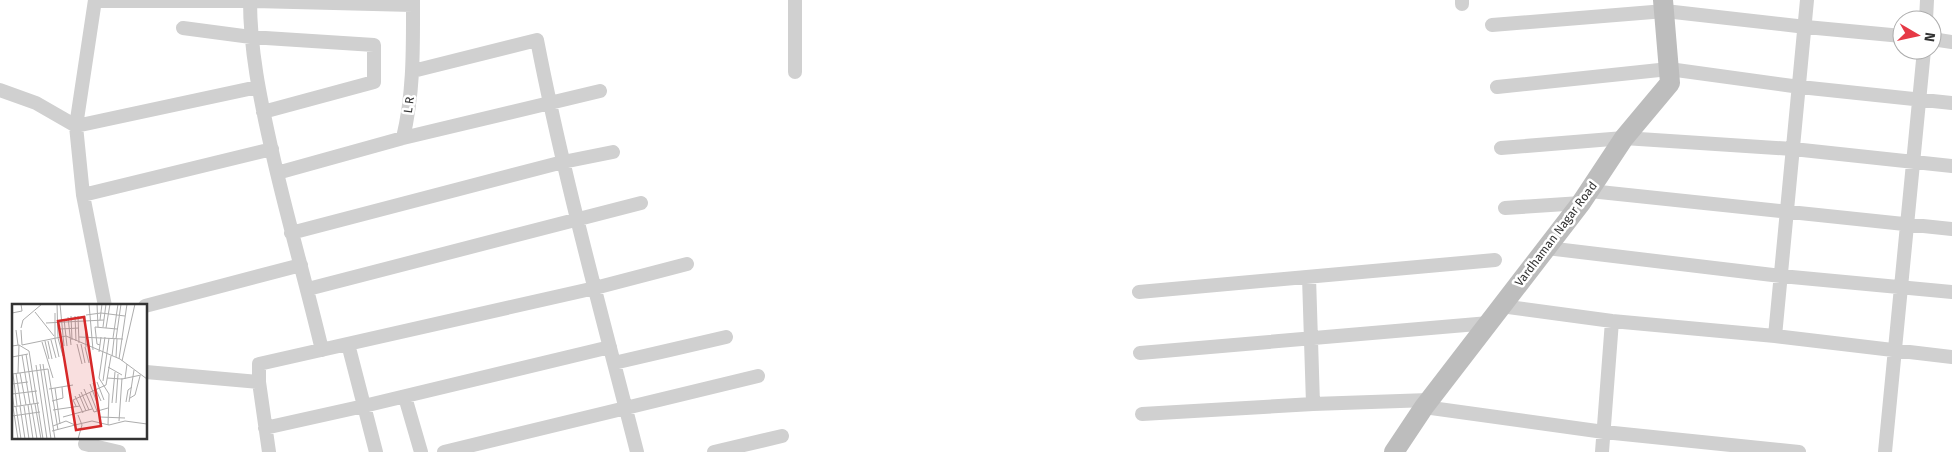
<svg xmlns="http://www.w3.org/2000/svg" width="1952" height="452" font-family="'Fira Sans',sans-serif">
<style>
.lines{fill:none;stroke-linecap:round;stroke-linejoin:round}
.street{stroke:#d0d0d0;stroke-width:14}
.secondary{stroke:#bdbdbd;stroke-width:20}
.labels{text-anchor:middle;stroke-width:5;stroke-linejoin:round;paint-order:stroke}
.street-label{font-size:12px;fill:#333;stroke:#fff}
.inset-road{fill:none;stroke:#adadad;stroke-width:1}
.view{fill:#d62828;fill-opacity:0.15;stroke:#d62828;stroke-width:2.5}
.inset-edge{fill:none;stroke:#333;stroke-width:2.5}
</style>
<rect width="100%" height="100%" fill="#fff"/>
<g class="lines">
<path class="street" d="M 95,0 L 76,126 L 83,195 L 105,306
M 250,0 C 250,50 260,98 271,147 C 286,215 306,282 322,350
M 1462,0 L 1462,4
M 95,1 L 250,1 L 413,5
M 1926,20 L 1927,0
M 1492,25 L 1665,11 L 1806,27 L 1902,36
M 183,28 L 251,37 L 374,45 L 374,82 L 263,112
M 1932,39 L 1952,42
M 413,71 L 537,40 C 564,179 602,315 637,452
M 795,72 L 795,0
M 1497,87 L 1669,69 L 1800,87 L 1952,103
M 0,90 L 36,103 L 76,126 L 258,87
M 403,138 C 414,92 413,47 413,0
M 1501,148 L 1624,138 L 1793,149 L 1952,166
M 277,173 L 403,138 L 600,91
M 1590,191 L 1952,229
M 83,195 L 272,149
M 1505,208 L 1581,203
M 291,233 L 563,162 L 613,152
M 1547,248 L 1781,276 L 1952,292
M 1309,277 L 1313,404
M 308,289 L 641,203
M 1139,292 L 1495,260
M 145,306 L 301,265
M 1501,306 L 1612,321 L 1775,336 L 1952,357
M 1775,336 L 1807,0
M 348,344 L 376,452
M 1140,353 L 1489,323
M 614,363 L 726,337
M 146,372 L 259,382
M 405,397 L 421,452
M 1424,407 L 1604,432 L 1799,452
M 1142,414 L 1313,404 L 1429,400
M 265,428 L 364,406 L 610,347
M 85,444 L 119,452
M 269,452 L 259,382 L 259,364 L 595,288 L 687,264
M 444,452 L 758,376
M 714,452 L 782,436
M 1602,452 L 1612,321
M 1885,452 L 1924,50"/>
<path class="secondary" d="M 1394,452 L 1424,407 L 1581,203 L 1624,138 L 1670,83 L 1663,0"/>
</g>
<g class="labels">
<g class="street-label">
<text transform="translate(409 105) rotate(-82)" y="4">L R</text>
<text transform="translate(1556 234) rotate(-53)" y="4">Vardhaman Nagar Road</text>
</g>
</g>
<g transform="translate(12 304)">
<rect width="135" height="135" fill="#fff"/>
<path class="inset-road" d="M 45,0 L 46,34 L 51,52M 48,0 L 52,42M 77,0 L 81,46M 85,0 L 86,23M 23,8 L 42,32M 0,9 L 10,7 L 9,0M 43,9 L 43,35 L 47,53M 74,11 L 89,9 L 113,12M 59,12 L 60,36M 63,12 L 64,37M 66,12 L 67,39M 73,12 L 74,43M 56,13 L 59,41M 52,15 L 55,42M 88,16 L 90,0M 34,19 L 92,16M 91,23 L 94,0M 9,24 L 11,16 L 30,0M 94,24 L 98,0M 48,25 L 67,24M 4,26 L 6,41M 9,26 L 10,41 L 54,32 L 108,55 L 135,75M 67,33 L 111,35M 93,33 L 87,74 L 97,90 L 96,121M 101,34 L 106,0M 104,35 L 109,0M 39,36 L 44,54M 33,37 L 37,55M 36,37 L 40,55M 30,38 L 41,74M 65,40 L 70,60M 69,40 L 73,59M 88,41 L 85,40 L 83,23 L 105,25M 0,42 L 7,41 L 17,47 L 31,135M 73,43 L 77,59M 87,48 L 89,33M 14,50 L 22,100M 10,51 L 18,100M 100,52 L 102,35M 0,53 L 16,50M 104,53 L 105,35M 107,55 L 115,0M 110,57 L 123,0M 28,60 L 39,135M 31,60 L 43,135M 24,61 L 35,135M 96,63 L 110,71M 4,69 L 9,102M 6,69 L 7,41M 8,69 L 14,101M 0,70 L 36,65 L 46,126M 1,70 L 5,102M 95,74 L 110,75 L 129,71M 113,75 L 115,60M 91,77 L 97,34M 85,78 L 92,96M 81,79 L 89,97M 0,80 L 16,78M 78,80 L 86,101M 43,84 L 48,120M 37,85 L 61,81M 72,85 L 82,108 L 96,104M 0,88 L 2,103M 69,88 L 77,106M 78,89 L 85,107M 0,90 L 25,87M 67,90 L 74,107M 63,92 L 71,109M 118,94 L 123,91 L 128,72M 40,97 L 51,94 L 50,83M 114,98 L 116,86 L 120,83M 117,98 L 122,66M 100,99 L 103,68M 104,99 L 106,70M 19,100 L 25,135M 23,100 L 29,135M 16,101 L 21,135M 8,102 L 13,135M 12,102 L 17,135M 64,102 L 61,96 L 94,81 L 99,52M 0,103 L 27,99M 1,103 L 6,135M 4,103 L 9,135M 60,103 L 63,121M 41,106 L 68,102M 0,112 L 28,108M 51,113 L 80,105M 88,113 L 113,114M 107,117 L 110,74M 41,122 L 54,117 L 63,121 L 80,117 L 97,121 L 113,117 L 135,120M 40,127 L 63,121M 66,135 L 70,121 L 66,111"/>
<path class="view" d="M 72,13 L 89,122 L 64,126 L 46,17 Z"/>
<rect width="135" height="135" class="inset-edge"/>
</g>
<g transform="translate(1917 35) rotate(99)"><circle r="24" fill="#ffffff" stroke="#adadad"/>
<path d="M0-4L9 19L0 12L-9 19Z" fill="#e63946"/>
<text y="-8" font-size="14" font-weight="bold" text-anchor="middle" fill="#333333">N</text>
</g>
</svg>
